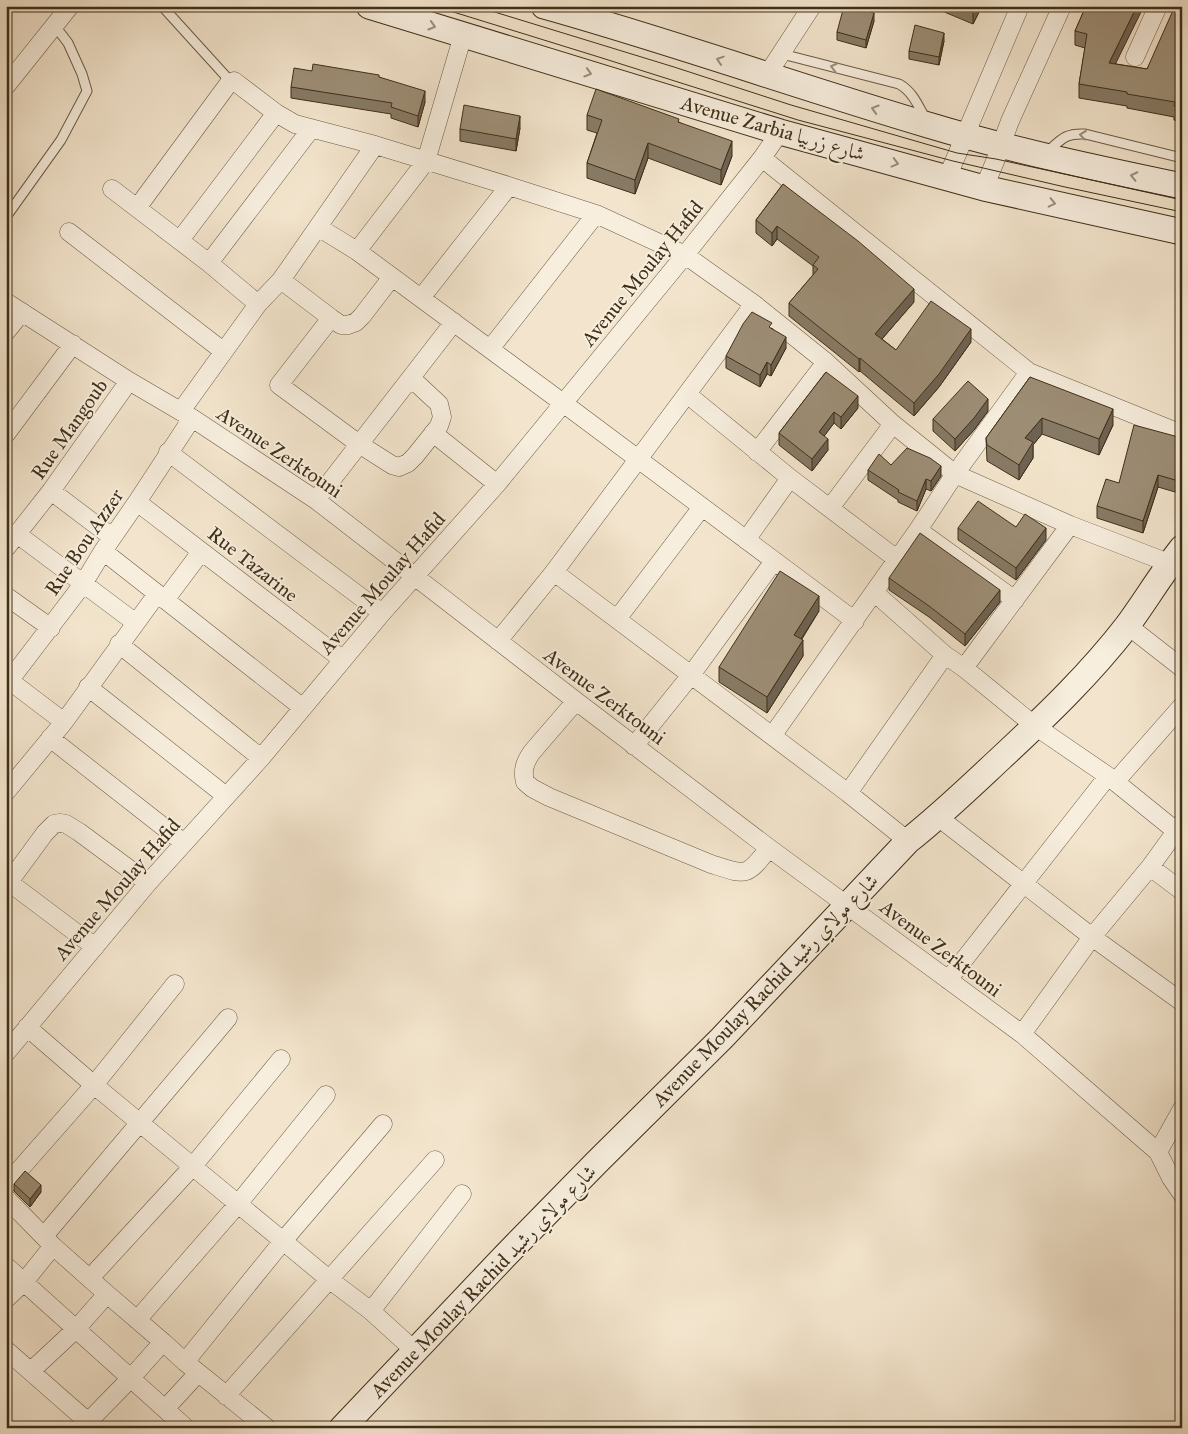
<svg xmlns="http://www.w3.org/2000/svg" width="1188" height="1434" font-family="'IM FELL Great Primer',Amiri,serif">
<style>
.lines{fill:none;stroke-linecap:round;stroke-linejoin:round}
.lane-casing{stroke:#6c5c45;stroke-width:11}
.street-casing{stroke:#6c5c45;stroke-width:19}
.secondary-casing{stroke:#3f2f18;stroke-width:27}
.lane{stroke:#f7eede;stroke-width:9}
.street{stroke:#f7eede;stroke-width:18}
.secondary{stroke:#f7eede;stroke-width:25}
.tram{stroke:#3f2f18;stroke-width:1}
.wall{fill:#877a65;stroke:#3f2f18}
.shaded-wall{fill:#6e6353;stroke:#3f2f18}
.building{fill:#9d8e76;stroke:#3f2f18}
.oneway{stroke:#9b8e7b}
.labels{text-anchor:middle;stroke-width:4;stroke-linejoin:round;paint-order:stroke}
.street-label{font-size:20px;fill:#3f2f18;stroke:#f7eede}
</style>
<rect width="100%" height="100%" fill="#f3e5cd"/>
<filter id="stains"><feTurbulence type="fractalNoise" baseFrequency=".004" numOctaves="4"/><feColorMatrix values="0 0 0 0 .2 0 0 0 0 .09 0 0 0 0 .02 0 0 0 .5 -.17"/></filter>
<radialGradient id="worn" r=".72"><stop offset=".6" stop-color="#630" stop-opacity="0"/><stop offset="1" stop-color="#630" stop-opacity=".3"/></radialGradient>
<g class="lines">
<defs>
<path id="lane" d="M 162,6 L 231,82
M 782,54 L 899,84 C 912,91 918,105 925,118
M 1046,153 C 1061,140 1064,133 1085,134 L 1182,158
M 6,217 L 61,140 L 87,91 L 82,74 L 68,43 L 55,26"/>
<path id="street" d="M 1135,57 L 1158,6
M 767,75 L 812,6
M 6,86 L 70,6
M 762,158 L 1029,372 L 1182,434
M 947,178 L 1020,6
M 984,188 L 996,159 L 1010,121 L 1062,6
M 112,189 L 209,263 L 258,304
M 137,208 L 229,83 L 234,81 L 276,113 L 295,124 L 375,145 L 509,186 L 596,214 L 685,255 L 754,304 L 826,362 L 893,424 L 955,474 L 1070,525 L 1179,567
M 318,227 L 357,251 L 563,403 L 855,621
M 69,232 L 223,351
M 180,240 L 276,113
M 357,251 L 426,161 L 463,35
M 209,263 L 311,129
M 281,280 L 331,318 L 341,325 L 348,325 L 356,322 L 362,316 L 392,277
M 421,298 L 509,186
M 6,302 L 129,381 L 192,418 L 316,500 L 576,701 L 769,848 L 1022,1034 L 1158,1152 L 1171,1178 L 1182,1194
M 331,318 L 279,385 L 359,444 L 392,465 L 399,467 L 408,463 L 415,456 L 439,426 L 442,417 L 439,404 L 411,378
M 6,332 L 22,312
M 490,349 L 596,214
M 687,394 L 790,478 L 898,560
M 181,411 L 258,304 L 281,280 L 375,145
M 433,433 L 497,484
M 6,434 L 73,344
M 168,452 L 382,613
M 757,452 L 826,362
M 51,491 L 112,537
M 316,500 L 454,322
M 137,502 L 343,660
M 830,508 L 893,424
M 918,530 L 1015,600
M 17,534 L 136,623
M 746,540 L 790,478
M 6,548 L 51,491 L 129,381
M 103,551 L 303,708
M 554,572 L 848,793 L 908,841
M 875,593 L 945,655 L 964,668 L 1035,726 L 1108,776 L 1176,831
M 6,596 L 51,628
M 165,600 L 201,552
M 617,619 L 702,507
M 1127,625 L 1182,668
M 498,641 L 554,572 L 754,304
M 119,644 L 261,758
M 964,668 L 1070,525
M 6,678 L 64,722
M 6,685 L 83,584 L 103,551 L 137,502 L 192,418
M 88,687 L 226,796
M 576,701 L 532,752 C 525,762 522,770 525,782 L 532,788 L 549,797 L 711,864 C 746,875 746,878 769,848
M 772,736 L 918,530 L 955,474 L 1029,372
M 50,738 L 184,843
M 634,746 L 691,675 L 774,561
M 1115,782 L 1182,706
M 6,792 L 64,722 L 157,594
M 848,793 L 945,655
M 938,817 L 1092,937 L 1182,1002
M 1150,867 L 1182,891
M 6,880 L 95,947
M 9,882 L 45,833 L 54,824 L 60,823 L 66,824 L 79,832 L 148,883
M 948,980 L 1108,776
M 27,1027 L 94,1085 L 283,1241 L 330,1280 L 371,1311 L 415,1351
M 1022,1034 L 1092,937 L 1150,867 L 1182,823
M 6,1053 L 148,883 L 261,758 L 382,613 L 497,484 L 685,255 L 762,158 L 780,132
M 1158,1152 L 1182,1109
M 6,1185 L 94,1085 L 175,984
M 6,1198 L 53,1246 L 107,1294 L 163,1342 L 185,1362 L 267,1428
M 44,1236 L 228,1018
M 6,1266 L 186,1428
M 90,1278 L 193,1166 L 281,1059
M 6,1299 L 24,1282 L 53,1246
M 371,1311 L 462,1194
M 137,1320 L 238,1204 L 326,1095
M 6,1350 L 95,1428
M 185,1362 L 283,1241 L 383,1124
M 31,1371 L 76,1329 L 107,1294
M 226,1396 L 435,1160
M 165,1409 L 198,1373
M 82,1428 L 130,1379 L 163,1342"/>
<path id="secondary" d="M 369,6 L 780,132 L 984,188 L 1182,232
M 544,6 C 673,42 799,87 928,125 C 1011,150 1096,168 1182,186
M 342,1428 L 504,1257 L 597,1162 L 722,1038 L 908,841 C 941,815 971,786 1001,758 C 1046,716 1090,674 1127,626 C 1146,600 1162,573 1182,548"/>
</defs>
<use href="#lane" class="lane-casing"/>
<use href="#street" class="street-casing"/>
<use href="#secondary" class="secondary-casing"/>
<use href="#lane" class="lane"/>
<use href="#street" class="street"/>
<use href="#secondary" class="secondary"/>
<path class="tram" d="M 434,6 L 602,58 L 798,120 L 953,161 L 1065,187 L 1182,212
M 475,6 L 674,67 L 791,105 L 957,153 L 996,159 L 1182,200"/>
</g>
<path class="wall" d="M 906,6 L 918,6 L 917,10 Z
M 930,6 L 982,6 L 973,24 Z
M 1086,6 L 1116,64 L 1147,69 L 1182,6 L 1182,122 L 1174,120 L 1174,117 L 1127,108 L 1127,106 L 1079,98 L 1079,84 L 1085,48 L 1075,45 L 1075,31 Z
M 874,21 L 866,48 L 837,40 L 837,32 Z
M 944,41 L 939,65 L 909,59 L 909,51 Z
M 312,71 L 379,77 L 425,102 L 418,127 L 391,118 L 391,114 L 291,98 L 291,87 Z
M 587,115 L 679,122 L 732,156 L 721,185 L 648,158 L 635,194 L 587,178 L 587,163 L 597,133 L 587,130 Z
M 520,128 L 516,151 L 460,141 L 460,129 Z
M 783,184 L 914,302 L 882,339 L 896,350 L 971,342 L 939,387 L 914,416 L 860,371 L 859,372 L 789,316 L 789,303 L 813,275 L 813,266 L 777,239 L 772,246 L 756,233 L 756,220 Z
M 772,328 L 786,348 L 771,376 L 767,374 L 760,387 L 726,368 L 726,356 Z
M 826,372 L 858,408 L 841,429 L 834,423 L 824,436 L 828,450 L 812,471 L 779,445 L 779,433 Z
M 1030,377 L 1113,425 L 1099,455 L 1042,434 L 1033,445 L 1033,458 L 1019,480 L 987,461 L 986,438 Z
M 988,411 L 974,430 L 955,451 L 933,431 L 933,419 Z
M 1182,438 L 1182,494 L 1158,487 L 1143,533 L 1097,518 L 1097,506 L 1119,483 Z
M 891,465 L 941,476 L 931,491 L 926,489 L 917,511 L 898,502 L 898,500 L 868,480 L 868,470 Z
M 1016,527 L 1046,540 L 1016,580 L 958,540 L 958,528 Z
M 889,578 L 1000,602 L 965,646 L 929,617 L 889,590 Z
M 819,611 L 802,639 L 803,656 L 767,713 L 719,682 L 719,667 Z
M 14,1184 L 41,1192 L 30,1207 L 14,1191 Z"/>
<path class="shaded-wall" d="M 974,6 L 982,6 L 973,24 L 973,8 Z
M 1137,6 L 1144,6 L 1109,77 L 1109,63 Z
M 874,13 L 874,21 L 866,48 L 866,40 Z
M 944,33 L 944,41 L 939,65 L 939,57 Z
M 425,91 L 425,102 L 418,127 L 418,116 Z
M 520,116 L 520,128 L 516,151 L 516,139 Z
M 732,141 L 732,156 L 721,185 L 721,170 Z
M 648,143 L 648,158 L 635,194 L 635,180 Z
M 777,226 L 777,239 L 772,246 L 772,233 Z
M 914,289 L 914,302 L 875,347 L 875,334 Z
M 971,329 L 971,342 L 939,387 L 914,416 L 914,403 Z
M 786,337 L 786,348 L 771,376 L 771,365 Z
M 860,358 L 860,371 L 859,372 L 859,359 Z
M 767,362 L 767,374 L 760,387 L 760,375 Z
M 858,396 L 858,408 L 841,429 L 841,417 Z
M 988,399 L 988,411 L 974,430 L 955,451 L 955,439 Z
M 1113,409 L 1113,425 L 1099,455 L 1099,439 Z
M 834,412 L 834,423 L 819,443 L 819,432 Z
M 1042,418 L 1042,434 L 1033,445 L 1033,458 L 1019,480 L 1019,465 L 1025,438 Z
M 828,439 L 828,450 L 812,471 L 812,459 Z
M 941,466 L 941,476 L 931,491 L 931,481 Z
M 1158,475 L 1158,487 L 1143,533 L 1143,521 Z
M 926,479 L 926,489 L 917,511 L 917,501 Z
M 1046,528 L 1046,540 L 1016,580 L 1016,568 Z
M 1000,590 L 1000,602 L 965,646 L 965,634 Z
M 819,596 L 819,611 L 794,650 L 794,635 Z
M 803,640 L 803,656 L 767,713 L 767,697 Z
M 41,1185 L 41,1192 L 30,1207 L 30,1199 Z"/>
<path class="building" d="M 844,6 L 849,6 L 874,13 L 866,40 L 837,32 Z
M 1086,6 L 1137,6 L 1109,63 L 1147,69 L 1175,6 L 1182,6 L 1182,107 L 1174,106 L 1175,102 L 1127,94 L 1127,92 L 1079,84 L 1087,34 L 1075,31 Z
M 915,25 L 944,33 L 939,57 L 909,51 Z
M 313,64 L 379,75 L 379,77 L 425,91 L 418,116 L 391,107 L 392,103 L 291,87 L 294,68 L 312,71 Z
M 596,89 L 679,119 L 678,122 L 732,141 L 721,170 L 648,143 L 635,180 L 587,163 L 602,120 L 587,115 Z
M 464,105 L 520,116 L 516,139 L 460,129 Z
M 783,184 L 858,241 L 914,289 L 875,334 L 896,350 L 931,301 L 971,329 L 939,374 L 914,403 L 860,358 L 859,359 L 789,303 L 818,269 L 813,265 L 819,257 L 777,226 L 772,233 L 756,220 Z
M 752,312 L 772,323 L 769,327 L 786,337 L 771,365 L 767,362 L 760,375 L 726,356 L 743,324 Z
M 826,372 L 858,396 L 841,417 L 834,412 L 819,432 L 828,439 L 812,459 L 779,433 Z
M 1030,377 L 1113,409 L 1099,439 L 1042,418 L 1025,438 L 1033,442 L 1019,465 L 987,445 L 986,438 Z
M 968,381 L 988,399 L 974,418 L 955,439 L 933,419 Z
M 1134,425 L 1182,438 L 1182,482 L 1158,475 L 1143,521 L 1097,506 L 1106,479 L 1119,483 Z
M 907,448 L 930,458 L 941,466 L 931,481 L 926,479 L 917,501 L 898,492 L 899,490 L 868,470 L 879,454 L 891,465 Z
M 978,501 L 1016,527 L 1025,514 L 1046,528 L 1016,568 L 958,528 Z
M 920,533 L 1000,590 L 965,634 L 929,606 L 889,578 Z
M 780,571 L 819,596 L 794,635 L 803,640 L 767,697 L 719,667 Z
M 25,1171 L 41,1185 L 30,1199 L 14,1184 Z"/>
<defs><path id="oneway-chevron" d="M-2-3.5L2.5 0L-2 3.5" fill="none" stroke-width="1.6" stroke-linecap="round" stroke-linejoin="round" transform="scale(1.25)"/></defs>
<g class="oneway">
<use href="#oneway-chevron" transform="translate(432 26) rotate(17)"/>
<use href="#oneway-chevron" transform="translate(720 60) rotate(-162)"/>
<use href="#oneway-chevron" transform="translate(834 67) rotate(-166)"/>
<use href="#oneway-chevron" transform="translate(588 73) rotate(17)"/>
<use href="#oneway-chevron" transform="translate(875 109) rotate(-163)"/>
<use href="#oneway-chevron" transform="translate(1083 135) rotate(-173)"/>
<use href="#oneway-chevron" transform="translate(895 163) rotate(15)"/>
<use href="#oneway-chevron" transform="translate(1134 176) rotate(-168)"/>
<use href="#oneway-chevron" transform="translate(1052 203) rotate(13)"/>
</g>
<g class="labels">
<g class="street-label">
<text transform="translate(773 128) rotate(16)" y="7">Avenue Zarbia شارع زربيا</text>
<text transform="translate(642 273) rotate(-51)" y="7">Avenue Moulay Hafid</text>
<text transform="translate(69 429) rotate(-55)" y="7">Rue Mangoub</text>
<text transform="translate(280 452) rotate(34)" y="7">Avenue Zerktouni</text>
<text transform="translate(84 542) rotate(-56)" y="7">Rue Bou Azzer</text>
<text transform="translate(253 564) rotate(38)" y="7">Rue Tazarine</text>
<text transform="translate(382 583) rotate(-49)" y="7">Avenue Moulay Hafid</text>
<text transform="translate(605 696) rotate(37)" y="7">Avenue Zerktouni</text>
<text transform="translate(117 889) rotate(-49)" y="7">Avenue Moulay Hafid</text>
<text transform="translate(941 948) rotate(37)" y="7">Avenue Zerktouni</text>
<text transform="translate(765 990) rotate(-46)" y="7">Avenue Moulay Rachid شارع مولاي رشيد</text>
<text transform="translate(483 1281) rotate(-46)" y="7">Avenue Moulay Rachid شارع مولاي رشيد</text>
</g>
</g>
<rect width="1188" height="1434" fill="none" stroke="#f3e5cd" stroke-width="25"/>
<rect x="8" y="8" width="1173" height="1419" fill="none" stroke="#3f2f18" stroke-width="2.5"/>
<rect x="12" y="12" width="1163" height="1409" fill="none" stroke="#3f2f18"/>
<rect width="100%" height="100%" filter="url(#stains)"/>
<rect width="100%" height="100%" fill="url(#worn)"/>
</svg>
